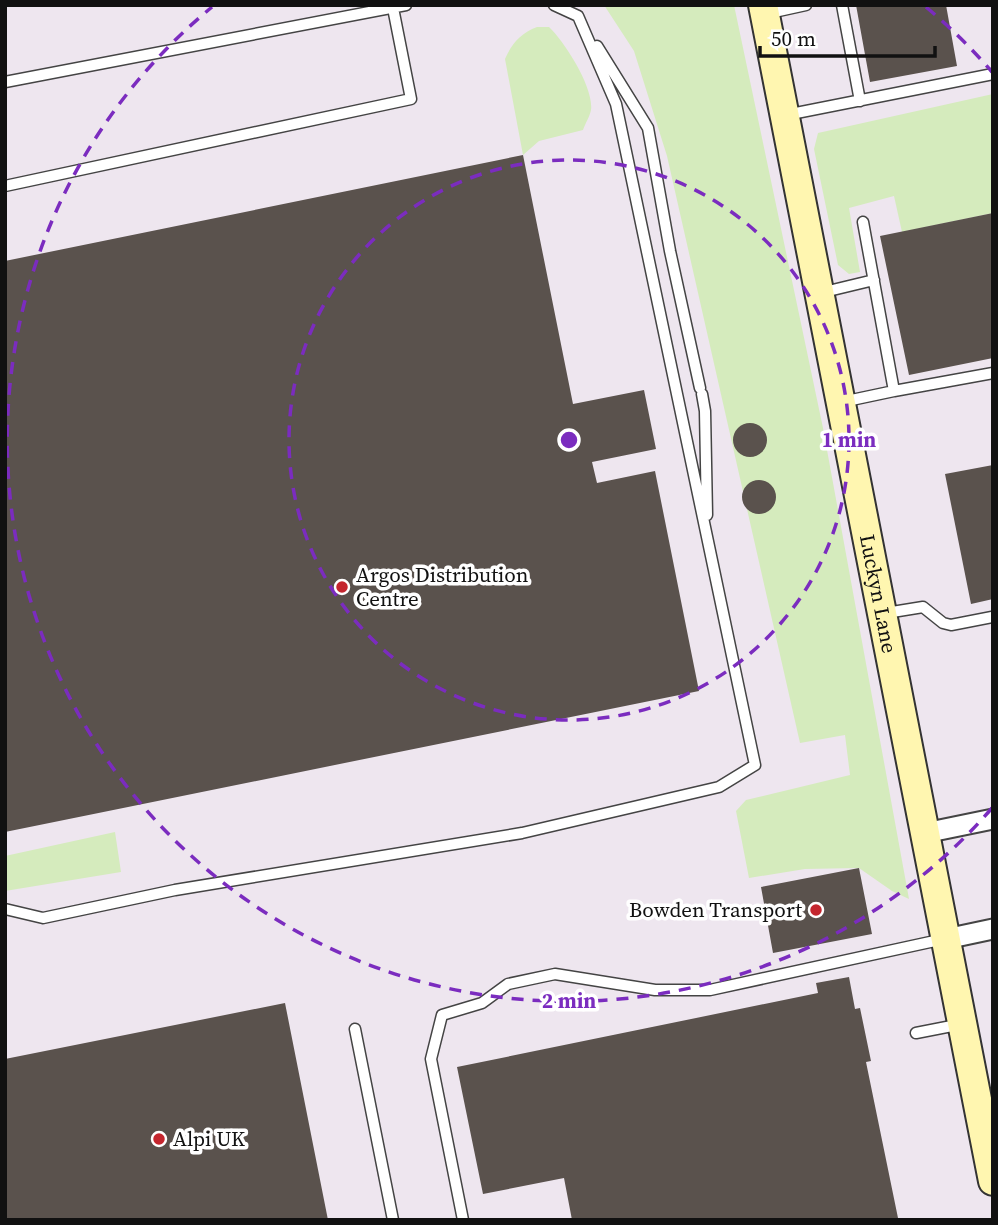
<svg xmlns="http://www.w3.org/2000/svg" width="998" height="1225" font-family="'Source Serif 4',serif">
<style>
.industrial{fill:#eee6ef}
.green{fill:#d5ebbd}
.building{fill:#5a524d}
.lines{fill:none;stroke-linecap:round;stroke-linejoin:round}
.lane-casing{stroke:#444;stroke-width:13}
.street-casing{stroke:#444;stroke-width:23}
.secondary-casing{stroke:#333;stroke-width:32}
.lane{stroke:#fff;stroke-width:10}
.street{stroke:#fff;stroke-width:19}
.secondary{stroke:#fff6b0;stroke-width:28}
.ring{fill:none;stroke:#7b2cbf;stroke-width:3.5;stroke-dasharray:12 9}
.poi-dot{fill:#c4262e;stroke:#fff;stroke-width:2.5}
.labels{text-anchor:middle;stroke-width:7;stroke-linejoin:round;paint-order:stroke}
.poi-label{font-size:21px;fill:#111;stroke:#fff;text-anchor:start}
.street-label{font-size:21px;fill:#111;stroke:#fff}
.centre{fill:#7b2cbf;stroke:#fff;stroke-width:3.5}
.ring-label{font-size:21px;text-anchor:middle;font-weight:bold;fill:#7b2cbf;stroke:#fff;stroke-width:7;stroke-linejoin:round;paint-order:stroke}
</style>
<rect width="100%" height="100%" fill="#fffdf5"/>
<path class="industrial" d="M 5,5 L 993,5 L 993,1220 L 5,1220 Z"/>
<path class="green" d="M 604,5 L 734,5 L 823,428 L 909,899 L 892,891 L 859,868 L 805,869 L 749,878 L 736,811 L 746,800 L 850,775 L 845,735 L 800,743 L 667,156 L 634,51 Z
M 537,27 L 549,27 C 565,42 594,88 591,110 C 590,116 585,124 583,130 L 539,141 L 523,155 L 505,59 C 512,43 521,33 537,27 Z
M 993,94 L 993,213 L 902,232 L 894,196 L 849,208 L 860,272 L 849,274 L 838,265 L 814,149 L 818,133 Z
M 115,832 L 121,872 L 5,891 L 5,856 Z"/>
<path class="building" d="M 856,5 L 946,5 L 957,66 L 870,82 Z
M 523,155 L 573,404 L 644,390 L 656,449 L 592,462 L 597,483 L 655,471 L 699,691 L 5,832 L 5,261 Z
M 993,213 L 993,358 L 909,375 L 880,236 Z
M733 440a17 17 0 1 1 34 0a17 17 0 1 1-34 0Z
M 993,465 L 993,599 L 971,604 L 945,474 Z
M742 497a17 17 0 1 1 34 0a17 17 0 1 1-34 0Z
M 859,868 L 872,934 L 773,953 L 761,887 Z
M 849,977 L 855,1009 L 860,1008 L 871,1061 L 866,1062 L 898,1218 L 572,1220 L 564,1178 L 483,1194 L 457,1067 L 818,993 L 816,983 Z
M 285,1003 L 328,1220 L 5,1220 L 5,1059 Z"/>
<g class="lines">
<defs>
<path id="lane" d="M 842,5 L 860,101
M 765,14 L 806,5
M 597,46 L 648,128 L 670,251 L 700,388
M 5,82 L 406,5
M 786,115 L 993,74
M 5,186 L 411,99 L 393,8
M 820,293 L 874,280
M 894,391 L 993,373
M 702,394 L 705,411 L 707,515
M 842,402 L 894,391 L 863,222
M 886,613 L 923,607 L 943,623 L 951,625 L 992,617
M 5,909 L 43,918 L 175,890 L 522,833 L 719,787 L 755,765 L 616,104 L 578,16 L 554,5
M 355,1029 L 393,1220
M 916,1033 L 962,1024
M 463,1220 L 431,1059 L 442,1015 L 482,1003 L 508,984 L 555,974 L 655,990 L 710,990 L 944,939"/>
<path id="street" d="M 925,833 L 993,819
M 946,939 L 993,929"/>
<g id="secondary">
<path id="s1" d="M 763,5 L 993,1181"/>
</g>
</defs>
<use href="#lane" class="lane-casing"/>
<use href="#street" class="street-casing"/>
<use href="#secondary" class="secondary-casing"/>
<use href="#lane" class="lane"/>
<use href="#street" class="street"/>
<use href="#secondary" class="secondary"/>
</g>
<g class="ring">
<circle cx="569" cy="440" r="280"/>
<path d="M992 808A561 561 0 1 1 212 7M926 7A561 561 0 0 1 992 72"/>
</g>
<g class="poi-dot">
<circle cx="342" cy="587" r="7"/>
<circle cx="816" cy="910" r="7"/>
<circle cx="159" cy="1139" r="7"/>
</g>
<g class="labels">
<g class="poi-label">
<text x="356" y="582">Argos Distribution<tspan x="356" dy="24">Centre</tspan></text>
<text x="802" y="917" text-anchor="end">Bowden Transport</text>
<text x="173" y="1146">Alpi UK</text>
</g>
<g class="street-label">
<text dy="7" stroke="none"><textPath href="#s1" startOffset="600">Luckyn Lane</textPath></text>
</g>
</g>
<circle cx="569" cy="440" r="10" class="centre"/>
<g class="ring-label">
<text x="849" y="447">1 min</text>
<text x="569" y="1008">2 min</text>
</g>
<rect width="998" height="1225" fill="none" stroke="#111111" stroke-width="14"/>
<path d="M760 46v10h175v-10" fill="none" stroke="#111111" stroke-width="3.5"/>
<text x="771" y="46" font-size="21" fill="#111111" stroke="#ffffff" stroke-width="5" paint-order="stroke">50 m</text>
</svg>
